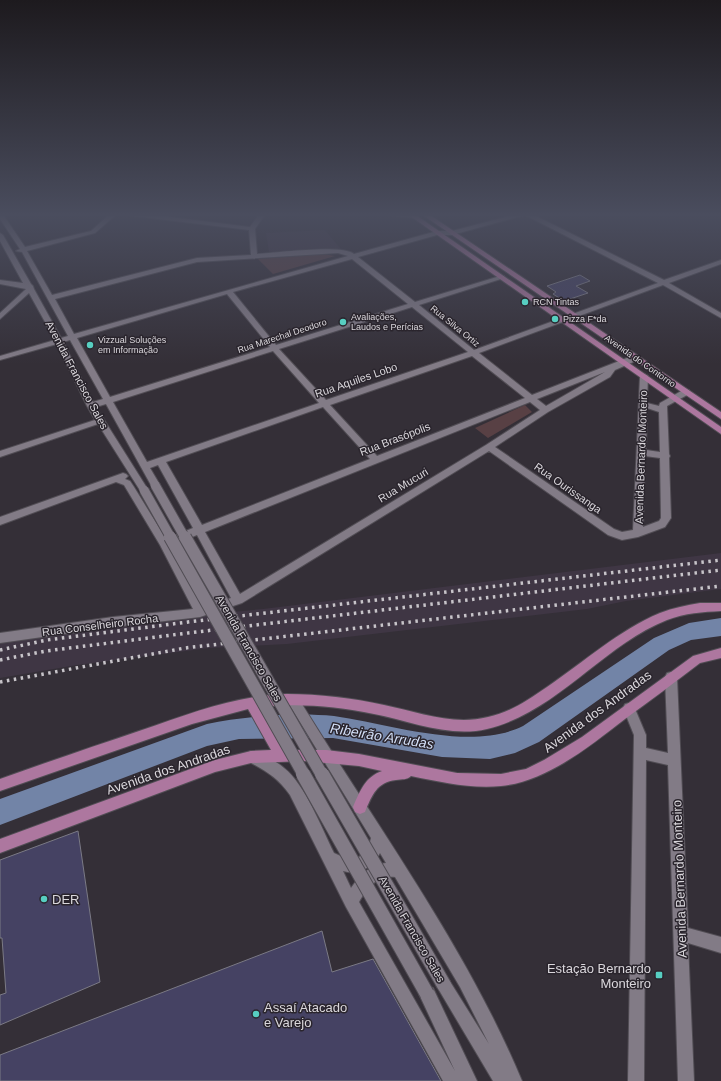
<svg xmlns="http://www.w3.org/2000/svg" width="721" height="1081" font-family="Helvetica,sans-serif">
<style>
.built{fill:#3f3644}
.green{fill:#584044}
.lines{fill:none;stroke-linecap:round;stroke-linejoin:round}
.river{fill:#7284a7;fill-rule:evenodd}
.building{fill:#454263;stroke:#7b7a85}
.minor-casing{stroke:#514d54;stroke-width:2}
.major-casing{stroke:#514d54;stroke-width:2}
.minor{fill:#827b86;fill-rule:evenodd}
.major{fill:#ad779f;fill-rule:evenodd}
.rail{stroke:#c7c4c9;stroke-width:3.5;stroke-dasharray:2.5 4.5;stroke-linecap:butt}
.minor-bridge-far2-casing{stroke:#514d54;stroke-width:11;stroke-linecap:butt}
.minor-bridge-far1-casing{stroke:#514d54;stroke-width:14;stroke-linecap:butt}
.minor-bridge-casing{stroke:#514d54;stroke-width:16;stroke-linecap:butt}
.minor-bridge-far2{stroke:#827b86;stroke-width:9}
.minor-bridge-far1{stroke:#827b86;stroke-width:12}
.minor-bridge{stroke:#827b86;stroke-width:14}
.poi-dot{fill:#57cec1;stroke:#2a252d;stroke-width:1.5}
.labels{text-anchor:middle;stroke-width:3;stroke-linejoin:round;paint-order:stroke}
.far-poi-label{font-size:9px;fill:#dad7dc;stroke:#2a252d;text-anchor:start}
.far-street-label{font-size:9px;fill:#dad7dc;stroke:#2a252d}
.street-label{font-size:11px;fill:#dad7dc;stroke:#2a252d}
.near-street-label{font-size:13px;fill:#dad7dc;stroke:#2a252d}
.near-poi-label{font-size:13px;fill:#dad7dc;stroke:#2a252d;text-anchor:start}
.near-water-label{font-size:14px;font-style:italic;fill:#d2def6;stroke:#2a252d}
</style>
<rect width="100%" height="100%" fill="#342f37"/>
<path class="built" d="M 325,230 L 341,249 L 269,252 L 266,233 Z
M 721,553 L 721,589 L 626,601 L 587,609 L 287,644 L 209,648 L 77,665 L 0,678 L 0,641 L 149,620 L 263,609 Z"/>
<path class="green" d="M 323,254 L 335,256 L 273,274 L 258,259 Z
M 525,405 L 532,412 L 488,438 L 475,428 Z"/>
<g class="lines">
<path class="river" d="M 721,618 L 721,636 L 691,640 L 669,650 L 539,742 L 515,753 L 490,759 L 442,757 L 333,738 L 239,739 L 207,746 L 0,825 L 0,799 L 207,724 C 244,716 296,712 334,716 C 390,724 471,752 523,726 L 654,638 L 689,623 Z"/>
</g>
<path class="building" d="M 580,275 L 590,281 L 576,286 L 588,293 L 564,301 L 553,294 L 556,292 L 547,286 Z
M 78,831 L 100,982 L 0,1025 L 0,995 L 6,993 L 2,938 L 0,938 L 0,860 Z
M 322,931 L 332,972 L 373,959 L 441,1081 L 0,1081 L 0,1055 Z"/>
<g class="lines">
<defs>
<path id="minor" d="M 0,213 L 2,213 L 25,247 L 91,231 L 111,213 L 118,213 L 95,233 L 27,251 L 52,295 L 197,258 L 251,255 L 249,230 L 125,215 L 122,213 L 139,213 L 250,227 L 260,213 L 266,213 L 255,229 L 257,254 C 275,253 342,244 354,254 L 437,231 L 452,231 L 520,213 L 530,213 L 664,280 L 721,260 L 721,264 L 669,283 L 721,313 L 721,318 L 663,285 L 479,353 L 532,395 L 632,356 L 638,356 L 638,360 L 615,370 L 610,377 L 548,412 L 495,447 L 614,529 L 622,532 L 633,530 L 640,376 L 644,374 L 648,376 L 647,403 L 659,406 L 660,403 L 683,390 L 689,390 L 689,394 L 667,406 L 669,454 L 670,456 L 669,458 L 671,518 L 665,527 L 638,537 L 622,540 L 608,535 L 489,451 L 242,603 L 200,617 L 113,627 L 0,643 L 0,633 L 113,617 L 193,609 L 160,545 L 124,485 L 116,482 L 0,525 L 0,517 L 123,473 L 126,474 L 128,476 L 125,479 L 130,481 L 134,487 L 166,539 L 193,528 L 158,465 L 150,468 L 160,485 L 158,487 L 152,487 L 106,404 L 96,407 L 147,488 L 149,490 L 147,492 L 141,492 L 98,424 L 0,457 L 0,451 L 95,420 L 87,406 L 57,344 L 0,360 L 0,356 L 55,340 L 29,293 L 0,319 L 0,313 L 26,289 L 0,284 L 0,280 L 23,283 L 0,241 L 0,233 L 3,235 L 31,284 L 33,286 L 34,289 L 61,338 L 68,336 L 22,252 L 16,251 L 20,249 L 0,219 ZM 525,215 L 658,283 L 474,350 L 419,305 L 504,278 L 504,276 L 500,276 L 415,302 L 358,257 L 437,235 L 452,235 ZM 338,253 L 348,256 L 74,334 L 55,299 L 197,262 ZM 352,259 L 408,304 L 276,345 L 233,292 ZM 227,294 L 270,347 L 110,397 L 77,338 ZM 412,307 L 468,352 L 326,400 L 279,349 ZM 70,340 L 103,399 L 93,402 L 63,342 ZM 273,351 L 319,403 L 147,462 L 113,402 ZM 472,356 L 525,398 L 377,456 L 330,405 ZM 605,372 L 546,406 L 537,399 ZM 530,402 L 540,410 L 486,445 L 240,594 L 205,532 ZM 323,407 L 370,459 L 202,525 L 166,462 ZM 647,408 L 659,412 L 660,452 L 646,450 ZM 645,456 L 660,458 L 661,518 L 659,521 L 643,527 ZM 197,535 L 231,598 L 203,608 L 170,546 Z
M 385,213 L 403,213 L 417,216 L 414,218 L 388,215 Z
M 671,672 L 675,673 L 677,677 L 688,928 L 721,937 L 721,953 L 688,943 L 694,1081 L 678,1081 L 668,765 L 646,760 L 644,1081 L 628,1081 L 634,735 L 623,708 L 625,704 L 629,703 L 633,704 L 646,735 L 646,748 L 668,753 L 665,677 L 667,673 Z
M 293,695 L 297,696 C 374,823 465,944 522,1081 L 493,1081 L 436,985 L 439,980 L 444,977 L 449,980 L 489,1044 L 460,987 L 395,877 C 377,875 367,888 359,902 L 455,1071 L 419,994 L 421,988 L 427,986 L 433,988 L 477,1081 L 443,1081 L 346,907 L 290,795 C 278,778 265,770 247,761 L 245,757 L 247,753 L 251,751 C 262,755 275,760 284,768 C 305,784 322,829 334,853 C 353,863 366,860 371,838 L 289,704 L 287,700 L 289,696 ZM 380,853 L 386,863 C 371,864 360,875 351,888 L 343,871 C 359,876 373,867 380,853 Z"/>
<path id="major" d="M 406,213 L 413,213 L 721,427 L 721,434 Z
M 420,213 L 427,213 L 721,412 L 721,419 Z
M 700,603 L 721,603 L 721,611 C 703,612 685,613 667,620 C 602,646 557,712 487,729 C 450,738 410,721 374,714 C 336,706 298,703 260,707 L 284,750 L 326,750 L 359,754 L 457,773 L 501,774 L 526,769 L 544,760 L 582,737 L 693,656 L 721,648 L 721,658 L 700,663 C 675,682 650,701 625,719 C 590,746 546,782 501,786 C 471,789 441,782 411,776 C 407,780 402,779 396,780 C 377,782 372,795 365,812 L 360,814 L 355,812 L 353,807 C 360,791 365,777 382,771 L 359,766 L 304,761 L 251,763 L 215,772 L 0,853 L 0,839 L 215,760 L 251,751 L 271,750 L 248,709 L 192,724 L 0,791 L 0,779 C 47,762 95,746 142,730 C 189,714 237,695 287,694 C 320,694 352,698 384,705 C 418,712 453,726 488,717 C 511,712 528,700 547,687 C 584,662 619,630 660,613 C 673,608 687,605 700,603 Z"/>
</defs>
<use href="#minor" class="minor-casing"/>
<use href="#major" class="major-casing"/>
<use href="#minor" class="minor"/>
<use href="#major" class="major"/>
<path class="rail" d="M 0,650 L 47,640 L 188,622 L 721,560
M 0,660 L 46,651 L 188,633 L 721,570
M 0,682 L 185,648 L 721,586"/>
<defs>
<path id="minor-bridge-far2" d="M 155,485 L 185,538
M 144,490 L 171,538"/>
<path id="minor-bridge-far1" d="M 170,537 L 304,775
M 185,537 L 322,775"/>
<path id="minor-bridge" d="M 303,774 L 427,994
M 322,774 L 444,985"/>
</defs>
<use href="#minor-bridge-far2" class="minor-bridge-far2-casing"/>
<use href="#minor-bridge-far1" class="minor-bridge-far1-casing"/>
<use href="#minor-bridge" class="minor-bridge-casing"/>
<use href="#minor-bridge-far2" class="minor-bridge-far2"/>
<use href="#minor-bridge-far1" class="minor-bridge-far1"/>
<use href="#minor-bridge" class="minor-bridge"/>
</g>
<linearGradient id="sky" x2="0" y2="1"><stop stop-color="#1d1a1e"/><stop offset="0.59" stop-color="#4a4d5e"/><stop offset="1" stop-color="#4a4d5e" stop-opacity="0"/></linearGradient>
<rect width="721" height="364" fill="url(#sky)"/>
<g class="poi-dot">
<circle cx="525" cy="302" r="4"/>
<circle cx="555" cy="319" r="4"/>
<circle cx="343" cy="322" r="4"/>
<circle cx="90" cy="345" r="4"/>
<circle cx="44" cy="899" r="4"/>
<rect x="655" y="971" width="8" height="8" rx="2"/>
<circle cx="256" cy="1014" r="4"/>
</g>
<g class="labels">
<g class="far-poi-label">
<text x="533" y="305">RCN Tintas</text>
<text x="351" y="320">Avaliações,<tspan x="351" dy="10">Laudos e Perícias</tspan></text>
<text x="563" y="322">Pizza F*da</text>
<text x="98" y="343">Vizzual Soluções<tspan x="98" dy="10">em Informação</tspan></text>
</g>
<g class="far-street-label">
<text transform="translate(455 326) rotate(39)" y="3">Rua Silva Ortiz</text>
<text transform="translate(282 336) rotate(-18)" y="3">Rua Marechal Deodoro</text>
<text transform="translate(640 361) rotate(35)" y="3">Avenida do Contorno</text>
</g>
<g class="street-label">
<text transform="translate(77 375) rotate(62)" y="4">Avenida Francisco Sales</text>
<text transform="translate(356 380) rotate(-19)" y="4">Rua Aquiles Lobo</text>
<text transform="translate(395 439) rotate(-21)" y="4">Rua Brasópolis</text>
<text transform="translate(641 457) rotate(-88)" y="4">Avenida Bernardo Monteiro</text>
<text transform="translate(403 485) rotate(-31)" y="4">Rua Mucuri</text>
<text transform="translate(568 488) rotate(35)" y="4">Rua Ourissanga</text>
<text transform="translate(100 625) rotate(-7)" y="4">Rua Conselheiro Rocha</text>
<text transform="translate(249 648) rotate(60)" y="4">Avenida Francisco Sales</text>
<text transform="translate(412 929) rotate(60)" y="4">Avenida Francisco Sales</text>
</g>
<g class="near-street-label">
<text transform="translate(597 711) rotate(-36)" y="5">Avenida dos Andradas</text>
<text transform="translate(168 769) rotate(-19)" y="5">Avenida dos Andradas</text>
<text transform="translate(679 879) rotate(-92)" y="5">Avenida Bernardo Monteiro</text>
</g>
<g class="near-poi-label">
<text x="52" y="904">DER</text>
<text x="651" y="973" text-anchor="end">Estação Bernardo<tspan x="651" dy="15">Monteiro</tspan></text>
<text x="264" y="1012">Assaí Atacado<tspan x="264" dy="15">e Varejo</tspan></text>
</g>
<g class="near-water-label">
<text transform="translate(382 736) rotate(9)" y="5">Ribeirão Arrudas</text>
</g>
</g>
</svg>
